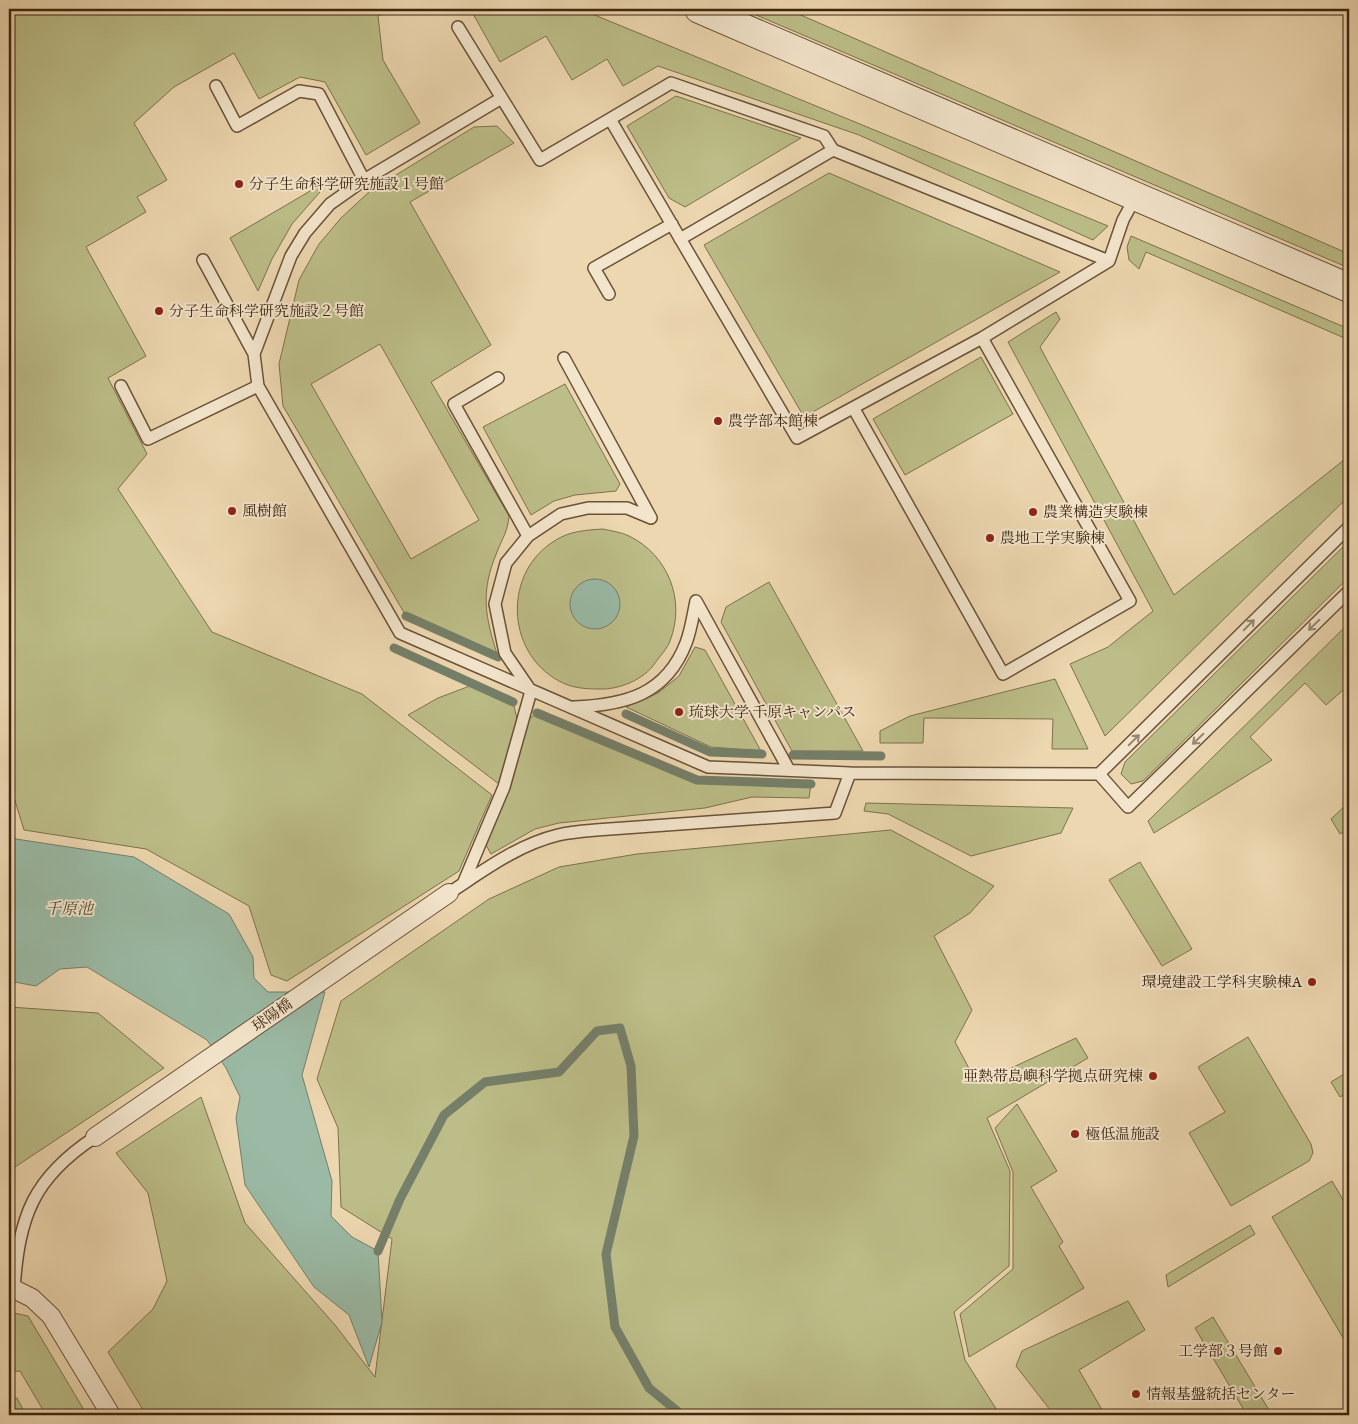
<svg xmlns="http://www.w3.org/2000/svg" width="1358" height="1424" font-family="'IM FELL English','Noto Serif JP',serif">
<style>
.green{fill:#bcbd88;stroke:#7d724c;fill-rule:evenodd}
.water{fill:#9abaa5;stroke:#757f69}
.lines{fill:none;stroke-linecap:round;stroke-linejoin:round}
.stream{stroke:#757f69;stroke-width:9}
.service-casing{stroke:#6a5238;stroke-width:14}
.pedestrian-casing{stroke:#6a5238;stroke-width:20}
.tertiary-casing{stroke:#6a5238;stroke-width:30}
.service{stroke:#f3e5cc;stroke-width:11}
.pedestrian{stroke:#f3e5cc;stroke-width:18}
.tertiary{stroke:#f3e5cc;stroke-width:28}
.oneway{stroke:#98866e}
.poi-dot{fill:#8f2418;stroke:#f3e5cc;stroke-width:2}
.labels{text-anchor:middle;stroke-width:4;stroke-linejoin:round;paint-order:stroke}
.poi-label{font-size:15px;fill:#3e2610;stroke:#f3e5cc;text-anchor:start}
.street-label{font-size:15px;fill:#3e2610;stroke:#f3e5cc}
.water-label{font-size:16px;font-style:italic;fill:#554b35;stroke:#f3e5cc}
</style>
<rect width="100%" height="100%" fill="#edd7b0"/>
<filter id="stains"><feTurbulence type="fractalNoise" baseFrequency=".004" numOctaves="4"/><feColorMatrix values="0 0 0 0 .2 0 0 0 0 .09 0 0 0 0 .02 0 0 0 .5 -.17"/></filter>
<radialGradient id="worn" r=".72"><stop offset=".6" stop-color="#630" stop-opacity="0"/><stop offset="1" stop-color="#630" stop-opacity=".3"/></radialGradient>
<path class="green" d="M 9,9 L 392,9 L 378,16 L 383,60 L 420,123 L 366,155 L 325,82 L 300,77 L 259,99 L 234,53 L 174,87 L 134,123 L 167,180 L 137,197 L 146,212 L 86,247 L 146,356 L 108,378 L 147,454 L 118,489 L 212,632 L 362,694 L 492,795 L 459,871 L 287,981 L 271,975 L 249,906 L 146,849 L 24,830 L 12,791 L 9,790 Z
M 458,9 L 580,9 L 1108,226 L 1093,240 L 859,135 L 658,66 L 623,86 L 607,59 L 572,80 L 546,36 L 500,62 L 472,12 Z
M 742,9 L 787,9 L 1349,254 L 1349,268 Z
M 676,96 L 801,138 L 685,207 L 669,198 L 627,126 Z
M 497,126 L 514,143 L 410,202 L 491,345 L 431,382 L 509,516 C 508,531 502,539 497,552 C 480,593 485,616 498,657 L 406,616 L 283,406 L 279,364 L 299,280 L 319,244 L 341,218 L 370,191 L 474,127 ZM 380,344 L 479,520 L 411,559 L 311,384 Z
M 829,173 L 1060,272 L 804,417 L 704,245 Z
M 317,187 L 320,192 L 292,224 L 272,259 L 258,291 L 230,238 Z
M 1131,236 L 1349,329 L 1349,340 L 1146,252 L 1139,269 L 1129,260 L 1127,247 Z
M 1056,312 L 1060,319 L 1040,347 L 1174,595 L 1349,456 L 1349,496 L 1105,736 L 1070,664 L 1108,647 L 1153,611 L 1008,342 Z
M 981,357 L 1013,414 L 905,475 L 873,419 Z
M 565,384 L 620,484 L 616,491 L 575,495 L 554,501 L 531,515 L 483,427 Z
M 603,529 C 611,531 621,532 629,536 C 668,555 686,600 670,641 C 667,649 660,656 655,663 C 644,680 618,690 599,689 C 585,689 571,688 559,681 C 505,652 503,571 556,540 C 570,531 587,530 603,529 Z
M 1349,541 L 1349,577 L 1143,781 L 1131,784 L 1121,774 L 1125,762 Z
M 769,582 L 863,751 L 792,751 L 721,622 L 726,607 Z
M 1349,623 L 1349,685 L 1326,705 L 1305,683 L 1250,737 L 1272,760 L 1154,833 L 1148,821 Z
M 695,647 L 705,650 L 761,751 L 711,747 L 626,707 L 658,693 L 679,676 Z
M 1055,679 L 1088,749 L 1052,749 L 1053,719 L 924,718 L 923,743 L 880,743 L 880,731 L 910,716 Z
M 475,684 L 513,702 L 517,719 L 499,784 L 408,715 L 438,698 Z
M 537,713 L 697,780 L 811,784 L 809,798 L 752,797 L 705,808 L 559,823 L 535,829 L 491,854 L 486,845 L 511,785 L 529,719 Z
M 1349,802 L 1349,829 L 1340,834 L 1331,819 Z
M 866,803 L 1073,808 L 1061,833 L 971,856 L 888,814 L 864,811 Z
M 891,830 L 994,886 L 970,913 L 934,936 L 972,1010 L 955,1042 L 972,1074 L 1007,1070 L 1076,1038 L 1088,1058 L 987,1118 L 1010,1171 L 1009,1266 L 954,1312 L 965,1360 L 1000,1415 L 146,1415 L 108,1352 L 153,1309 L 167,1281 L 148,1193 L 116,1153 L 201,1097 L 245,1223 L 335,1325 L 375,1377 L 392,1239 L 341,1207 L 338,1128 L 317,1079 L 341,1001 L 489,899 L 559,867 L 637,854 Z
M 1140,862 L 1192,949 L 1162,966 L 1109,880 Z
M 9,1007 L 98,1013 L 164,1068 L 9,1171 Z
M 1248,1037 L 1311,1144 L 1313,1153 L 1309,1161 L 1231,1206 L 1189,1133 L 1225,1112 L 1198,1067 Z
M 1349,1071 L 1349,1092 L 1340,1097 L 1331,1082 Z
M 1017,1104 L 1057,1171 L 1031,1187 L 1063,1242 L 1059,1246 L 1084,1288 L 969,1357 L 960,1314 L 1013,1269 L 1013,1172 L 995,1128 Z
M 1332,1181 L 1349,1210 L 1349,1348 L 1272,1217 Z
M 1250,1225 L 1255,1234 L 1168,1287 L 1166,1275 Z
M 1128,1301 L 1145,1330 L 1079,1370 L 1105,1415 L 1054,1415 L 1016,1366 L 1022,1351 Z
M 9,1312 L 28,1316 L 87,1415 L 46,1415 L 20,1371 L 9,1372 Z
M 1213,1317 L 1272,1415 L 1247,1415 L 1195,1328 Z
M 17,1398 L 26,1415 L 9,1415 L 9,1399 Z"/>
<path class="water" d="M570 604a25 25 0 1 1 50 0a25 25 0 1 1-50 0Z
M 9,832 L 16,839 L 134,857 L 229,914 L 253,957 L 254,978 L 268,992 L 325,992 L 302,1075 L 332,1181 L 331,1216 L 352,1237 L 378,1251 L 382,1322 L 369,1367 L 349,1315 L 314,1287 L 245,1185 L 236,1118 L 240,1097 L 226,1068 L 207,1040 L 87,967 L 60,969 L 36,986 L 9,981 Z"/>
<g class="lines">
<path class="stream" d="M 406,616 L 498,657
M 394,648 L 513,702
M 537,713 L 697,780 L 811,784
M 626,714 L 710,752 L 762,754
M 793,755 L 881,756
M 378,1251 L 400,1199 L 444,1115 L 485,1082 L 559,1072 L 597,1031 L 620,1028 L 631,1066 L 634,1136 L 606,1254 L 615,1327 L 649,1388 L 682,1415"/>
<defs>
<path id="service" d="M 458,27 L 540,160 L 610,119 L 797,438 L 982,338 L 1109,261 L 1123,220 L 1136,196
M 216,86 L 237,126 L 299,91 L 319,94 L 364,180
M 500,99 L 364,180 L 330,204 L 305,233 L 291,256 L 254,354 L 258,386 L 400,633 L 708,767 L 850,773
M 610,119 L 671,83 L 824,136 L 833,150
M 680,239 L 833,150 L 1109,261
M 203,260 L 254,354
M 609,294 L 594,268 L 672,224
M 498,378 L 454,404 L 528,536
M 121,386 L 148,439 L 258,386
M 854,409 L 1003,674 L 1130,601 L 982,338
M 574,707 C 625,705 666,695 686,643 C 691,630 693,615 696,601 L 789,770
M 1099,774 L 1349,527
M 463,884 L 504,787 L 531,691 L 505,653 L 495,604 L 506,563 L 528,536 L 561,514 L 588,508 L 627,508 L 651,518 L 564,358
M 449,893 C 483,871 517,845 558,835 C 570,832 584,831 596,830 L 835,813 L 850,773 L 1099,774 L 1128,807 L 1349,591
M 9,1292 L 14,1289 C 19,1216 33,1178 95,1137"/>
<path id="pedestrian" d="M 95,1137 L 449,893
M 14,1289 L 32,1298 L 51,1316 L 111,1415"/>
<path id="tertiary" d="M 699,9 L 1349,288"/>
</defs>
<use href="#service" class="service-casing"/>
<use href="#pedestrian" class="pedestrian-casing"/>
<use href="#tertiary" class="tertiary-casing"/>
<use href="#service" class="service"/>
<use href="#pedestrian" class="pedestrian"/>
<use href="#tertiary" class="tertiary"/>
</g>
<defs><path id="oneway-shaft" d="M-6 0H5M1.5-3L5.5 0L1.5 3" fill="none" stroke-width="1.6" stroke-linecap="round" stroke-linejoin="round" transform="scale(1.25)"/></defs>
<g class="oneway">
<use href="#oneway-shaft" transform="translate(1249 625) rotate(-45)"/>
<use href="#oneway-shaft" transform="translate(1314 625) rotate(136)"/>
<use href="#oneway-shaft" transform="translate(1198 739) rotate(136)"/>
<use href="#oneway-shaft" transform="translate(1134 740) rotate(-45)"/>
</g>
<g class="poi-dot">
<circle cx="239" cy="184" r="5"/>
<circle cx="159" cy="311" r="5"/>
<circle cx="718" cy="421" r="5"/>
<circle cx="232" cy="511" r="5"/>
<circle cx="1033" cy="512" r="5"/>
<circle cx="990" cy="538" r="5"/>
<circle cx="679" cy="712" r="5"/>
<circle cx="1312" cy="982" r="5"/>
<circle cx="1153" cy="1076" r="5"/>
<circle cx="1075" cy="1134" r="5"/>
<circle cx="1278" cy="1351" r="5"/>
<circle cx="1136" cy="1394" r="5"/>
</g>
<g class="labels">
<g class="poi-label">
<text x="249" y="189">分子生命科学研究施設１号館</text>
<text x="169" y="316">分子生命科学研究施設２号館</text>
<text x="728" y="426">農学部本館棟</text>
<text x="242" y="516">風樹館</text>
<text x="1043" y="517">農業構造実験棟</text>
<text x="1000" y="543">農地工学実験棟</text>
<text x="689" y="717">琉球大学 千原キャンパス</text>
<text x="1302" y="987" text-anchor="end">環境建設工学科実験棟A</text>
<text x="1143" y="1081" text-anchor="end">亜熱帯島嶼科学拠点研究棟</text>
<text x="1085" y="1139">極低温施設</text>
<text x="1268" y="1356" text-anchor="end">工学部３号館</text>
<text x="1146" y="1399">情報基盤統括センター</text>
</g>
<g class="street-label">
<text transform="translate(272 1015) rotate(-35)" y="5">球陽橋</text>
</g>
<g class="water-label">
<text x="69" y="914">千原池</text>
</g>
</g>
<rect width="1358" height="1424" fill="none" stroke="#edd7b0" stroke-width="30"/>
<rect x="10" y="10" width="1338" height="1404" fill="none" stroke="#3e2610" stroke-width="2.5"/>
<rect x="15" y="15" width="1328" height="1394" fill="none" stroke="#3e2610"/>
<rect width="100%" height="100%" filter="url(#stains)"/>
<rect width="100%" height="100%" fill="url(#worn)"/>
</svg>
